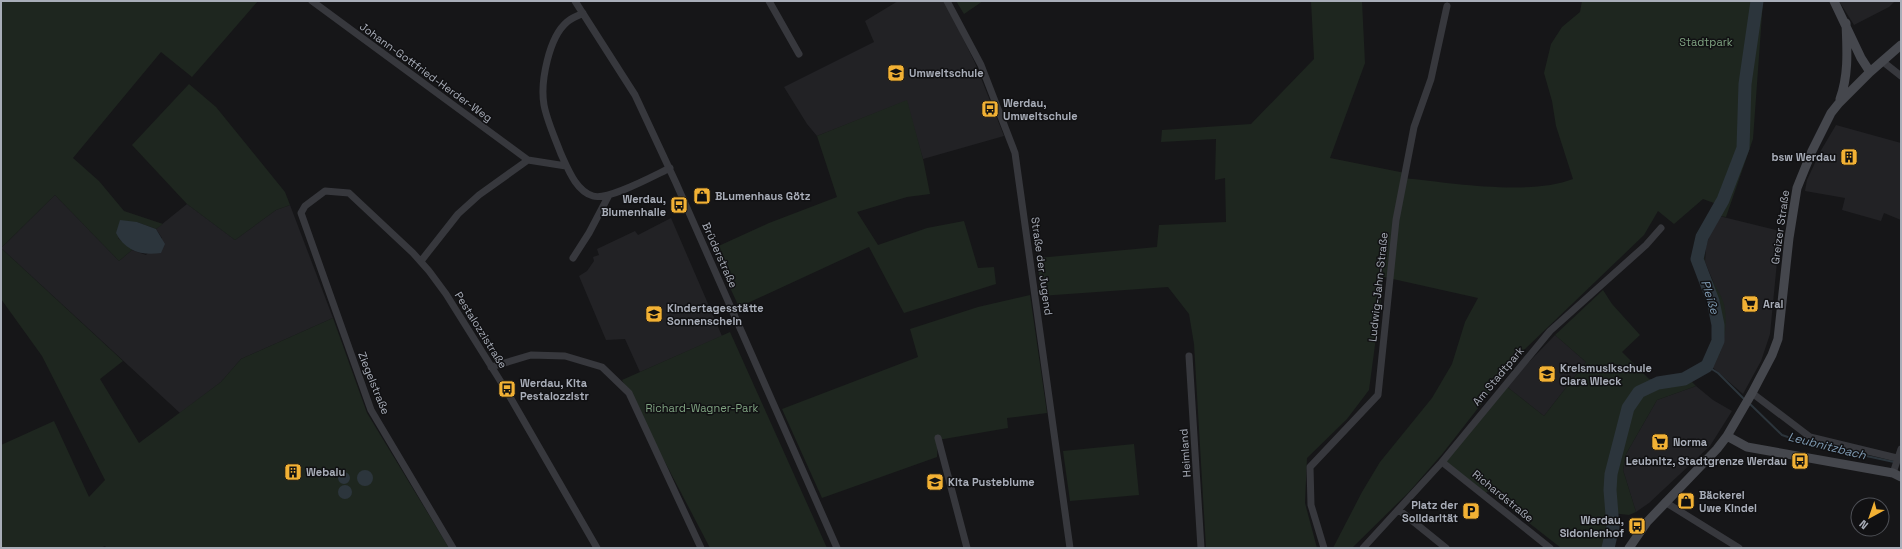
<svg xmlns="http://www.w3.org/2000/svg" width="1902" height="549" font-family="'Space Grotesk',sans-serif">
<style>
.built{fill:#222225}
.green{fill:#1e261f}
.water{fill:#2c353c}
.lines{fill:none;stroke-linecap:round;stroke-linejoin:round}
.stream{stroke:#2c353c;stroke-width:2}
.river{stroke:#2c353c;stroke-width:13}
.street{stroke:#37383d;stroke-width:7}
.secondary{stroke:#45474d;stroke-width:9}
.labels{text-anchor:middle;stroke-width:3;stroke-linejoin:round;paint-order:stroke}
.park-label{font-size:11px;fill:#7fa381;stroke:#111113}
.street-label{font-size:11px;fill:#a8adb8;stroke:#111113}
.poi-label{font-size:11px;font-weight:bold;fill:#a8adb8;stroke:#111113;text-anchor:start}
.water-label{font-size:12px;font-style:italic;fill:#7f9bb3;stroke:#111113}
</style>
<rect width="100%" height="100%" fill="#161618"/>
<path class="built" d="M 898,1 L 945,1 L 975,63 L 1004,136 L 923,159 L 906,101 L 817,136 L 807,124 L 784,87 L 874,42 L 865,21 Z
M 1839,1 L 1895,1 L 1889,7 L 1854,25 Z
M 1836,125 L 1901,143 L 1901,220 L 1884,213 L 1881,221 L 1842,210 L 1845,198 L 1805,191 L 1807,180 L 1820,152 Z
M 55,195 L 119,261 L 132,250 L 146,255 L 162,238 L 156,229 L 187,204 L 235,240 L 276,210 L 290,205 L 333,318 L 241,359 L 221,382 L 180,413 L 1,248 Z
M 1719,216 L 1780,231 L 1770,334 L 1761,361 L 1743,394 L 1712,367 L 1723,343 L 1713,281 L 1705,262 L 1706,247 L 1710,232 Z
M 671,218 L 722,336 L 640,372 L 625,339 L 606,340 L 579,276 L 587,271 L 594,261 L 593,257 L 599,255 L 597,249 L 635,231 L 638,235 Z
M 1555,335 L 1586,362 L 1544,416 L 1506,386 Z
M 1696,386 L 1713,400 L 1732,411 L 1710,446 L 1649,503 L 1636,512 L 1623,470 L 1626,454 L 1657,400 Z"/>
<path class="green" d="M 1,1 L 258,1 L 192,77 L 161,52 L 73,158 L 99,181 L 124,211 L 163,224 L 156,229 L 137,222 L 118,238 L 132,250 L 119,261 L 55,195 L 1,248 L 123,361 L 100,379 L 139,443 L 221,382 L 241,359 L 333,318 L 367,413 L 449,548 L 107,548 L 105,546 L 100,548 L 1,548 L 1,445 L 54,421 L 89,497 L 105,480 L 42,356 L 1,299 Z
M 956,1 L 983,1 L 964,14 Z
M 1311,1 L 1362,1 L 1365,63 L 1330,158 L 1405,173 L 1404,178 C 1452,183 1529,196 1573,179 L 1556,126 L 1552,101 L 1544,73 L 1551,44 L 1562,27 L 1580,12 L 1582,1 L 1763,1 L 1753,139 L 1726,217 L 1719,216 C 1711,230 1702,246 1705,262 C 1708,276 1718,288 1723,301 C 1729,317 1725,356 1710,368 C 1704,372 1696,375 1689,379 L 1696,386 L 1657,400 L 1626,454 L 1623,470 L 1636,512 L 1629,515 L 1612,513 L 1613,527 L 1608,548 L 1561,548 L 1488,491 L 1484,495 L 1442,462 L 1506,386 L 1544,416 L 1586,362 L 1555,335 L 1603,290 L 1612,304 L 1640,335 L 1622,352 L 1649,379 C 1693,378 1727,356 1711,308 C 1707,298 1695,273 1694,265 C 1692,254 1697,237 1702,227 C 1707,218 1713,212 1714,203 L 1703,199 L 1674,224 L 1658,211 L 1644,235 L 1521,353 L 1443,453 L 1409,492 L 1352,548 L 1333,548 L 1362,492 L 1380,462 L 1432,398 L 1452,364 L 1465,322 L 1478,298 L 1384,277 L 1369,390 L 1347,419 L 1307,458 L 1305,503 L 1317,548 L 1206,548 L 1194,344 L 1189,314 L 1168,287 L 1040,296 L 1038,258 L 1157,247 L 1159,225 L 1226,222 L 1225,178 L 1215,180 L 1216,139 L 1161,142 L 1162,130 L 1251,124 L 1314,59 Z
M 189,84 L 216,107 L 285,192 L 290,205 L 276,210 L 235,240 L 187,204 L 132,145 Z
M 907,100 L 923,159 L 930,194 L 907,197 L 857,212 L 878,245 L 927,228 L 964,221 L 978,268 L 994,267 L 996,284 L 904,313 L 869,247 L 739,307 L 712,249 L 769,223 L 837,197 L 817,136 Z
M 1030,295 L 1047,413 L 1007,418 L 1008,428 L 938,440 L 937,457 L 822,498 L 782,409 L 918,357 L 910,329 L 978,307 Z
M 730,332 L 827,548 L 710,548 L 622,380 Z
M 1134,444 L 1139,495 L 1070,501 L 1063,451 Z"/>
<path class="water" d="M 120,220 L 137,222 L 156,229 L 165,244 L 161,253 C 142,256 125,251 116,233 Z
M357 478a8 8 0 1 1 16 0a8 8 0 1 1-16 0Z
M338 478a6 6 0 1 1 12 0a6 6 0 1 1-12 0Z
M338 492a7 7 0 1 1 14 0a7 7 0 1 1-14 0Z"/>
<g class="lines">
<path class="stream" d="M 1707,366 L 1718,373 L 1745,400
M 1749,403 L 1782,435 L 1802,442 L 1894,462"/>
<path class="river" d="M 1608,548 L 1613,527 L 1610,490 L 1611,474 L 1628,408 L 1639,392 L 1658,383 L 1684,379 L 1707,366 L 1718,341 L 1718,325 L 1713,301 L 1697,259 L 1702,237 L 1723,200 L 1743,148 L 1745,84 L 1757,1"/>
<path class="street" d="M 312,1 L 528,160
M 575,1 L 635,95 L 676,183 L 837,548
M 769,1 L 799,54
M 947,1 L 981,65 L 1015,153 L 1070,548
M 583,13 C 578,16 571,18 567,22 C 549,37 540,82 544,105 C 547,121 555,138 561,154 C 568,169 576,191 593,196 C 608,201 655,175 670,168
M 1882,61 L 1901,76
M 573,258 L 589,233 L 609,195
M 421,261 L 458,214 L 479,195 L 528,160 L 566,166
M 1189,356 L 1201,548
M 491,367 L 531,355 L 565,356 L 602,367 L 629,393 L 701,548
M 1752,393 L 1810,437 L 1901,459
M 938,438 L 967,548
M 1442,462 L 1550,548
M 1893,473 L 1901,449
M 1665,502 L 1739,548
M 1399,510 L 1446,548
M 453,548 L 371,410 L 301,213 L 305,206 L 325,191 L 349,193 L 413,253 L 429,271 L 446,294 L 506,390 L 597,548
M 1324,548 L 1311,505 L 1310,467 L 1378,395 L 1396,220 L 1414,127 L 1431,79 L 1447,6
M 1363,548 L 1442,462 L 1550,331 L 1646,245 L 1661,228"/>
<path class="secondary" d="M 1834,1 L 1861,58 L 1870,72
M 1840,99 C 1849,74 1847,49 1846,23
M 1727,436 L 1747,447 L 1893,473 L 1901,477
M 1629,548 L 1647,522 L 1717,449 L 1727,436 L 1752,393 L 1772,355 L 1778,339 L 1789,238 L 1797,188 L 1812,151 L 1831,113 L 1839,103 L 1870,72 L 1901,45"/>
</g>
<defs>
<symbol id="school-square" viewBox="-11 -11 22 22"><rect x="-9" y="-9" width="18" height="18" rx="4" fill="#f2b134" stroke="#111113"/><path d="M0-5L7-2L0 1L-7-2ZM-4 1L0 2.5L4 1V4Q0 6-4 4Z" fill="#111"/></symbol>
<symbol id="bus-square" viewBox="-11 -11 22 22"><rect x="-9" y="-9" width="18" height="18" rx="4" fill="#f2b134" stroke="#111113"/><path d="M-5-6H5V4H4V6H2V4H-2V6H-4V4H-5ZM-3.5-4V0h7V-4ZM-3.5 1.2v1.5H-2V1.2ZM2 1.2v1.5H3.5V1.2Z" fill="#111"/></symbol>
<symbol id="building-square" viewBox="-11 -11 22 22"><rect x="-9" y="-9" width="18" height="18" rx="4" fill="#f2b134" stroke="#111113"/><path d="M-4-6H4V6H1V3H-1V6H-4ZM-2.5-4.3h1.7v1.8h-1.7ZM.8-4.3h1.7v1.8H.8ZM-2.5-1h1.7V.8h-1.7ZM.8-1h1.7V.8H.8Z" fill="#111"/></symbol>
<symbol id="shop-square" viewBox="-11 -11 22 22"><rect x="-9" y="-9" width="18" height="18" rx="4" fill="#f2b134" stroke="#111113"/><path d="M-5-2.5h2.3a2.7 3.5 0 0 1 5.4 0H5L5.5 6h-11ZM-1.5-2.5h3a1.5 2.3 0 0 0-3 0Z" fill="#111"/></symbol>
<symbol id="supermarket-square" viewBox="-11 -11 22 22"><rect x="-9" y="-9" width="18" height="18" rx="4" fill="#f2b134" stroke="#111113"/><path d="M-6-5.5h2.5l.6 2H6L4.5 2H-2.5L-4.4-4H-6ZM-1.5 3.2a1.3 1.3 0 1 0 .1 0ZM3 3.2a1.3 1.3 0 1 0 .1 0Z" fill="#111"/></symbol>
<symbol id="parking-square" viewBox="-11 -11 22 22"><rect x="-9" y="-9" width="18" height="18" rx="4" fill="#f2b134" stroke="#111113"/><path d="M-3.5-5.5H1a3.5 3.5 0 0 1 0 7H-1V5.5H-3.5ZM-1-3.4V-.6H.8a1.4 1.4 0 0 0 0-2.8Z" fill="#111"/></symbol>
</defs>
<g fill-rule="evenodd">
<use href="#school-square" x="886" y="63" width="20" height="20"/>
<use href="#bus-square" x="980" y="99" width="20" height="20"/>
<use href="#building-square" x="1839" y="147" width="20" height="20"/>
<use href="#shop-square" x="692" y="186" width="20" height="20"/>
<use href="#bus-square" x="669" y="195" width="20" height="20"/>
<use href="#supermarket-square" x="1740" y="294" width="20" height="20"/>
<use href="#school-square" x="644" y="304" width="20" height="20"/>
<use href="#school-square" x="1537" y="364" width="20" height="20"/>
<use href="#bus-square" x="497" y="379" width="20" height="20"/>
<use href="#supermarket-square" x="1650" y="432" width="20" height="20"/>
<use href="#bus-square" x="1790" y="451" width="20" height="20"/>
<use href="#building-square" x="283" y="462" width="20" height="20"/>
<use href="#school-square" x="925" y="472" width="20" height="20"/>
<use href="#shop-square" x="1676" y="491" width="20" height="20"/>
<use href="#parking-square" x="1461" y="501" width="20" height="20"/>
<use href="#bus-square" x="1627" y="516" width="20" height="20"/>
</g>
<g class="labels">
<g class="park-label">
<text x="1706" y="46">Stadtpark</text>
<text x="702" y="412">Richard-Wagner-Park</text>
</g>
<g class="street-label">
<text transform="translate(426 72) rotate(36)" y="4">Johann-Gottfried-Herder-Weg</text>
<text transform="translate(1780 227) rotate(-82)" y="4">Greizer Straße</text>
<text transform="translate(720 255) rotate(66)" y="4">Brüderstraße</text>
<text transform="translate(1042 266) rotate(82)" y="4">Straße der Jugend</text>
<text transform="translate(1378 287) rotate(-84)" y="4">Ludwig-Jahn-Straße</text>
<text transform="translate(481 330) rotate(58)" y="4">Pestalozzistraße</text>
<text transform="translate(1498 376) rotate(-50)" y="4">Am Stadtpark</text>
<text transform="translate(374 383) rotate(68)" y="4">Ziegelstraße</text>
<text transform="translate(1185 453) rotate(-94)" y="4">Heimland</text>
<text transform="translate(1503 496) rotate(39)" y="4">Richardstraße</text>
</g>
<g class="poi-label">
<text x="909" y="77">Umweltschule</text>
<text x="1003" y="107">Werdau,<tspan x="1003" dy="13">Umweltschule</tspan></text>
<text x="1836" y="161" text-anchor="end">bsw Werdau</text>
<text x="715" y="200">BLumenhaus Götz</text>
<text x="666" y="203" text-anchor="end">Werdau,<tspan x="666" dy="13">Blumenhalle</tspan></text>
<text x="1763" y="308">Aral</text>
<text x="667" y="312">Kindertagesstätte<tspan x="667" dy="13">Sonnenschein</tspan></text>
<text x="1560" y="372">Kreismusikschule<tspan x="1560" dy="13">Clara Wieck</tspan></text>
<text x="520" y="387">Werdau, Kita<tspan x="520" dy="13">Pestalozzistr</tspan></text>
<text x="1673" y="446">Norma</text>
<text x="1787" y="465" text-anchor="end">Leubnitz, Stadtgrenze Werdau</text>
<text x="306" y="476">Webalu</text>
<text x="948" y="486">Kita Pusteblume</text>
<text x="1699" y="499">Bäckerei<tspan x="1699" dy="13">Uwe Kindel</tspan></text>
<text x="1458" y="509" text-anchor="end">Platz der<tspan x="1458" dy="13">Solidarität</tspan></text>
<text x="1624" y="524" text-anchor="end">Werdau,<tspan x="1624" dy="13">Sidonienhof</tspan></text>
</g>
<g class="water-label">
<text transform="translate(1710 297) rotate(73)" y="4">Pleiße</text>
<text transform="translate(1827 446) rotate(14)" y="4">Leubnitzbach</text>
</g>
</g>
<rect width="1902" height="549" fill="none" stroke="#a8adb8" stroke-width="4"/>
<g transform="translate(1870 517) rotate(220)"><circle r="19" fill="#111113" stroke="#4d4f55"/>
<path d="M0-3L7 15L0 10L-7 15Z" fill="#f2b134"/>
<text y="-6" font-size="11" font-weight="bold" text-anchor="middle" fill="#a8adb8">N</text>
</g>
</svg>
